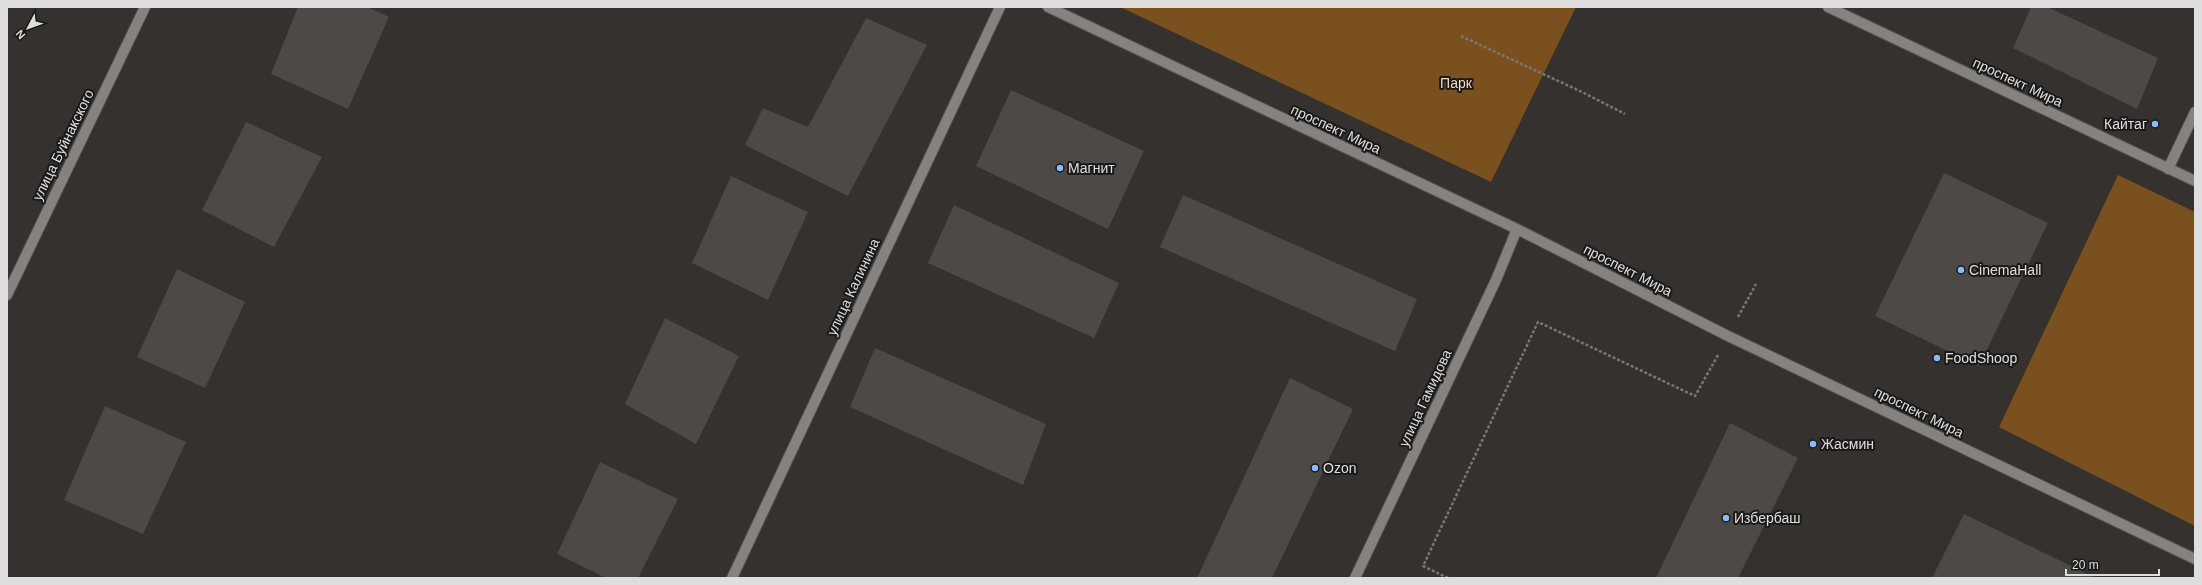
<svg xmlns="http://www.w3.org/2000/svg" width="2202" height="585" font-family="Arial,sans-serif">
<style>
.green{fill:#79501e}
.building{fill:#4c4946}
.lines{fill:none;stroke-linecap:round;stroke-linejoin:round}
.minor-casing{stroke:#52504d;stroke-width:12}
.path{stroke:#797674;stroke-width:2.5;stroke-dasharray:3 2;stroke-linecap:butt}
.minor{stroke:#86827f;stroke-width:10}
.poi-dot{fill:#87bbfb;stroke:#1a1918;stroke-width:1.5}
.labels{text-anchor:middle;stroke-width:4;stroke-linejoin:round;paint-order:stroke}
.street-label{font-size:14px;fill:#e0dedc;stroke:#1a1918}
.park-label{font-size:14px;fill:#f9dbbd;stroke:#1a1918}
.poi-label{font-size:14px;fill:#e0dedc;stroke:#1a1918;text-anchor:start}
</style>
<rect width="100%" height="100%" fill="#34312e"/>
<path class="green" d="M 1120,7 L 1576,7 L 1491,182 Z
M 2118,175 L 2195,212 L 2195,526 L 1999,427 Z"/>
<path class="building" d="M 298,7 L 367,7 L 389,17 L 348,109 L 271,74 Z
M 2031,7 L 2047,7 L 2158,58 L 2137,109 L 2013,48 Z
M 866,18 L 927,45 L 848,196 L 745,145 L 763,108 L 808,127 Z
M 1011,90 L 1144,151 L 1108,229 L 976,166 Z
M 246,122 L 322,157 L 274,247 L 202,210 Z
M 1944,173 L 2048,223 L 1979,366 L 1875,316 Z
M 731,176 L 808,212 L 768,300 L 692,263 Z
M 1183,195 L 1417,299 L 1395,351 L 1160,247 Z
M 954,205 L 1119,283 L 1094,338 L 928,263 Z
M 177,269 L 245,302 L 205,388 L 137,357 Z
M 665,318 L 739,356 L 696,444 L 625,404 Z
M 875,348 L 1046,424 L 1023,485 L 850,407 Z
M 1290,378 L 1353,409 L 1272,578 L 1197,578 Z
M 105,406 L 186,442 L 143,534 L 64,500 Z
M 1730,423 L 1798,458 L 1738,578 L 1656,578 Z
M 600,462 L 678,499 L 638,578 L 606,578 L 557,554 Z
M 1964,514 L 2096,578 L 1932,578 Z"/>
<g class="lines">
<defs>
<path id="minor" d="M 1048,7 L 1517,229 L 1728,336 L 2195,559
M 1828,7 L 2195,181
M 2168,169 L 2195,112
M 7,295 L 145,7
M 732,578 L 1000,7
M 1355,578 L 1496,280 L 1517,229"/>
</defs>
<use href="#minor" class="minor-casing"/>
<path class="path" d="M 1461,36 L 1582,92 L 1625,114
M 1738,317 L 1756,284
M 1448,578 L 1423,566 L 1538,322 L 1695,396 L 1718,355"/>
<use href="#minor" class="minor"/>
</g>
<g class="poi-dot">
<circle cx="2155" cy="124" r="4"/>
<circle cx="1060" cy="168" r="4"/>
<circle cx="1961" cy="270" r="4"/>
<circle cx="1937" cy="358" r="4"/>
<circle cx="1813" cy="444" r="4"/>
<circle cx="1315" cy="468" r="4"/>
<circle cx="1726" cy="518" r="4"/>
</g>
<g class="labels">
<g class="street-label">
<text transform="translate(2018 82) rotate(25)" y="5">проспект Мира</text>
<text transform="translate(1336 129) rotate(25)" y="5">проспект Мира</text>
<text transform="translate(63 145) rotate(-64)" y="5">улица Буйнакского</text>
<text transform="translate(1628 270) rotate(27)" y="5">проспект Мира</text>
<text transform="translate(853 287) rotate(-65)" y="5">улица Калинина</text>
<text transform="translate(1425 398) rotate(-65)" y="5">улица Гамидова</text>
<text transform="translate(1919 412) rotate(26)" y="5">проспект Мира</text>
</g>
<g class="park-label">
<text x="1456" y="88">Парк</text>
</g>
<g class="poi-label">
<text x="2147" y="129" text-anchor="end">Кайтаг</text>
<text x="1068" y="173">Магнит</text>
<text x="1969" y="275">CinemaHall</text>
<text x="1945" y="363">FoodShoop</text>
<text x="1821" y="449">Жасмин</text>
<text x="1323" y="473">Ozon</text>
<text x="1734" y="523">Избербаш</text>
</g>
</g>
<rect width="2202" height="585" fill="none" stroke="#e0dedc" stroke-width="16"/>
<g transform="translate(28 28) rotate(229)" stroke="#1a1918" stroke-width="3" paint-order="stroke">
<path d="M0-3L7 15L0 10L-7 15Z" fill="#e0dedc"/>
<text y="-6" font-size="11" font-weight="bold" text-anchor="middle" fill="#e0dedc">N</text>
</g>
<path d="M2066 569v6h93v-6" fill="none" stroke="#e0dedc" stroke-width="2"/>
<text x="2072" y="569" font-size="12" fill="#e0dedc" stroke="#1a1918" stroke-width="3" paint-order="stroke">20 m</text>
</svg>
